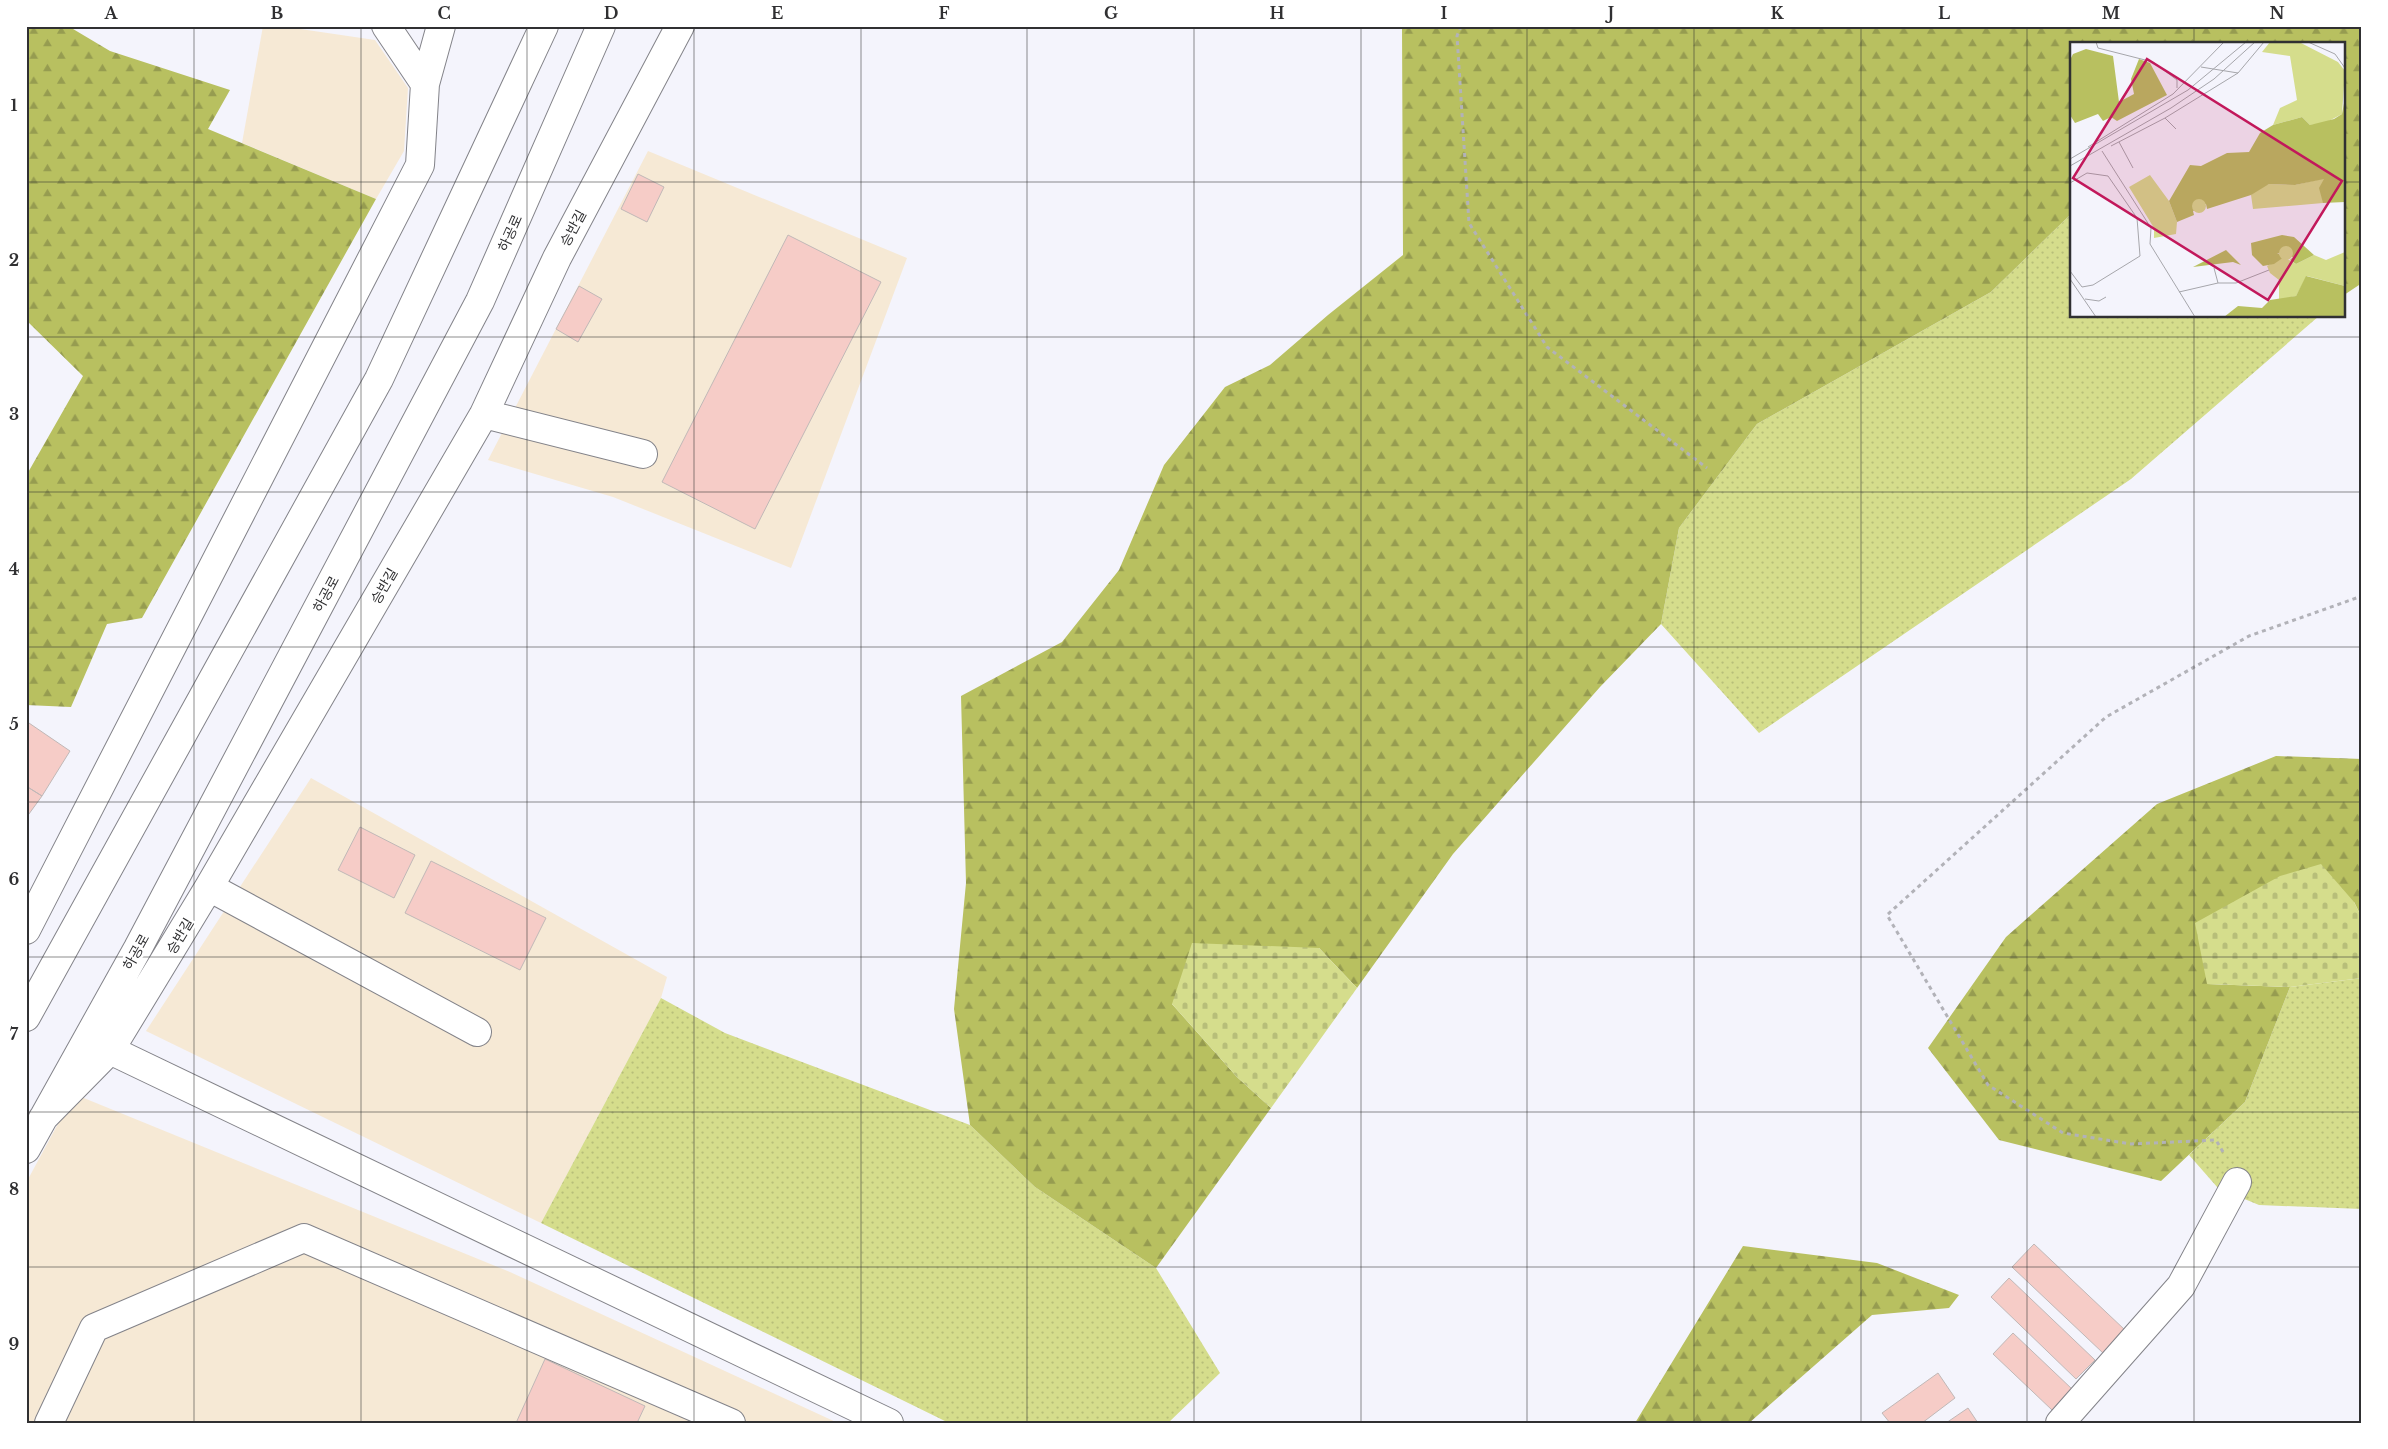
<svg xmlns="http://www.w3.org/2000/svg" width="2388" height="1449" font-family="'Libre Baskerville','Noto Sans KR',serif">
<style>
.industrial{fill:#f6e9d5}
.green{fill:url(#green-dots)}
.forest{fill:url(#forest-firs)}
.cemetery{fill:url(#cemetery-stones)}
.building{fill:#f6ccc7;stroke:#c0b8b7}
.lines{fill:none;stroke-linecap:round;stroke-linejoin:round}
.minor-casing{stroke:#838389;stroke-width:30}
.path{stroke:#b2b2b8;stroke-width:3;stroke-dasharray:4 4;stroke-linecap:butt}
.minor{stroke:#fff;stroke-width:28}
.grid{fill:none;stroke:#303032;stroke-width:1;stroke-opacity:0.55}
.labels{text-anchor:middle;stroke-width:5;stroke-linejoin:round;paint-order:stroke}
.street-label{font-size:14px;fill:#303032;stroke:#fff}
.inset-road{fill:none;stroke:#a6a6ab;stroke-width:1}
.view{fill:#c2185b;fill-opacity:0.15;stroke:#c2185b;stroke-width:2.5}
.inset-edge{fill:none;stroke:#303032;stroke-width:2.5}
.neatline{fill:none;stroke:#303032;stroke-width:2}
.grid-label{font-size:16px;text-anchor:middle;font-weight:bold;fill:#303032}
</style>
<defs>
<pattern id="green-dots" width="8" height="8" patternUnits="userSpaceOnUse" patternTransform="scale(1.25)"><rect width="8" height="8" fill="#d5dd8c"/><path d="M2 2h.1M6 6h.1" fill="none" stroke="#b7be79" stroke-width="1.8" stroke-linecap="round"/></pattern>
<pattern id="forest-firs" width="22" height="20" patternUnits="userSpaceOnUse" patternTransform="scale(1.25)"><rect width="22" height="20" fill="#b8c060"/><path d="M5 1l3.5 6h-7zM16 11l3.5 6h-7z" fill="#969c50"/></pattern>
<pattern id="cemetery-stones" width="16" height="16" patternUnits="userSpaceOnUse" patternTransform="scale(1.25)"><rect width="16" height="16" fill="#d5dd8c"/><path d="M2 7V4a2 2 0 0 1 4 0v3zM10 15v-3a2 2 0 0 1 4 0v3z" fill="#b7be79"/></pattern>
</defs>
<rect width="100%" height="100%" fill="#f4f4fc"/>
<path class="industrial" d="M 263,26 L 280,26 L 375,40 L 408,88 L 404,151 L 376,199 L 242,143 Z
M 648,151 L 907,258 L 791,568 L 613,497 L 488,460 Z
M 311,778 L 667,977 L 661,998 L 541,1223 L 146,1031 Z
M 74,1094 L 510,1272 L 838,1423 L 26,1423 L 26,1183 Z"/>
<path class="green" d="M 2072,213 L 2072,316 L 2319,316 L 2131,479 L 1759,733 L 1661,624 L 1679,528 L 1757,424 L 1991,292 Z
M 2362,978 L 2362,1209 L 2259,1205 L 2218,1188 L 2189,1155 L 2245,1102 L 2290,987 Z
M 661,998 L 725,1033 L 970,1125 L 1035,1187 L 1156,1268 L 1220,1373 L 1168,1423 L 949,1423 L 541,1223 Z"/>
<path class="forest" d="M 26,26 L 68,26 L 110,51 L 230,90 L 208,129 L 376,199 L 142,618 L 107,624 L 71,707 L 26,705 L 26,476 L 83,376 L 26,320 Z
M 1402,26 L 2362,26 L 2362,283 L 2344,295 L 2344,44 L 2072,44 L 2072,213 L 1991,292 L 1757,424 L 1679,528 L 1661,624 L 1600,687 L 1453,854 L 1357,988 L 1319,948 L 1172,1004 L 1237,1077 L 1271,1108 L 1156,1268 L 1035,1187 L 970,1125 L 954,1009 L 966,883 L 961,696 L 1062,642 L 1119,570 L 1164,465 L 1225,387 L 1270,365 L 1328,315 L 1403,255 Z
M 2276,756 L 2362,759 L 2362,918 L 2354,902 L 2207,984 L 2290,987 L 2245,1102 L 2161,1181 L 1999,1140 L 1928,1048 L 2006,937 L 2157,804 Z
M 1743,1246 L 1877,1263 L 1959,1295 L 1949,1308 L 1872,1315 L 1749,1423 L 1635,1423 Z"/>
<path class="cemetery" d="M 2321,864 L 2354,902 L 2362,918 L 2362,978 L 2290,987 L 2207,984 L 2195,923 L 2280,876 Z
M 1192,943 L 1319,948 L 1357,988 L 1271,1108 L 1237,1077 L 1172,1004 Z"/>
<path class="building" d="M 638,174 L 664,187 L 647,222 L 621,209 Z
M 788,235 L 881,282 L 755,529 L 662,482 Z
M 579,286 L 602,299 L 578,342 L 556,329 Z
M 26,721 L 70,751 L 42,796 L 26,786 Z
M 26,786 L 42,796 L 26,818 Z
M 360,827 L 415,855 L 394,898 L 338,870 Z
M 431,861 L 546,918 L 520,970 L 405,913 Z
M 2034,1244 L 2125,1330 L 2103,1353 L 2012,1267 Z
M 2009,1278 L 2095,1360 L 2076,1379 L 1991,1297 Z
M 2013,1333 L 2072,1389 L 2052,1410 L 1993,1354 Z
M 545,1359 L 645,1406 L 637,1423 L 516,1423 Z
M 1938,1373 L 1955,1398 L 1922,1423 L 1890,1423 L 1882,1413 Z
M 1968,1408 L 1978,1423 L 1946,1423 Z"/>
<g class="lines">
<defs>
<path id="minor" d="M 386,26 L 425,84
M 484,414 L 643,454
M 209,887 L 477,1032
M 26,930 L 420,165 L 425,84 L 441,26
M 26,1017 L 379,379 L 544,26
M 110,1050 L 889,1423
M 43,1118 L 110,1050 L 209,887 L 484,414 L 557,258 L 680,26
M 26,1149 L 138,948 L 480,301 L 601,26
M 49,1423 L 94,1328 L 304,1238 L 731,1423
M 2060,1423 L 2181,1286 L 2237,1182"/>
</defs>
<use href="#minor" class="minor-casing"/>
<path class="path" d="M 1461,26 L 1457,36 L 1469,223 L 1547,347 L 1707,468
M 2223,1152 L 2216,1140 L 2131,1144 L 2063,1133 L 1988,1085 L 1887,915 L 2106,717 L 2249,636 L 2362,596"/>
<use href="#minor" class="minor"/>
</g>
<path class="grid" d="M 194,26 L 194,1423M 361,26 L 361,1423M 527,26 L 527,1423M 694,26 L 694,1423M 861,26 L 861,1423M 1027,26 L 1027,1423M 1194,26 L 1194,1423M 1361,26 L 1361,1423M 1527,26 L 1527,1423M 1694,26 L 1694,1423M 1861,26 L 1861,1423M 2027,26 L 2027,1423M 2194,26 L 2194,44M 26,182 L 2072,182M 2344,182 L 2362,182M 2194,316 L 2194,1423M 26,337 L 2362,337M 26,492 L 2362,492M 26,647 L 2362,647M 26,802 L 2362,802M 26,957 L 2362,957M 26,1112 L 2362,1112M 26,1267 L 2362,1267"/>
<g class="labels">
<g class="street-label">
<text transform="translate(573 228) rotate(-62)" y="5">승반길</text>
<text transform="translate(510 233) rotate(-66)" y="5">하공로</text>
<text transform="translate(384 586) rotate(-60)" y="5">승반길</text>
<text transform="translate(326 594) rotate(-62)" y="5">하공로</text>
<text transform="translate(180 936) rotate(-59)" y="5">승반길</text>
<text transform="translate(136 952) rotate(-61)" y="5">하공로</text>
</g>
</g>
<g transform="translate(2070 42)">
<rect width="275" height="275" fill="#f4f4fc"/>
<path d="M 200,0 L 229,0 L 268,20 L 275,29 L 272,72 L 253,82 L 240,83 L 232,75 L 203,83 L 210,66 L 227,58 L 220,14 L 192,10 ZM 80,133 L 99,159 L 107,180 L 106,192 L 84,196 L 84,186 L 59,145 ZM 255,136 L 253,161 L 183,167 L 181,153 L 187,146 L 199,142 L 225,143 ZM 275,210 L 275,244 L 237,234 L 226,254 L 209,258 L 209,238 L 200,231 L 197,224 L 214,215 L 226,222 L 244,213 L 256,218 Z" fill="#d5dd8c"/>
<path d="M 16,7 L 43,14 L 49,60 L 64,52 L 61,37 L 69,17 L 80,21 L 97,53 L 47,79 L 41,75 L 33,79 L 28,72 L 5,81 L 0,73 L 0,18 L 3,12 ZM 275,56 L 275,160 L 253,161 L 249,146 L 254,137 L 225,143 L 199,142 L 181,153 L 137,167 L 136,162 L 123,169 L 124,173 L 107,180 L 99,159 L 120,123 L 131,124 L 157,111 L 179,110 L 190,91 L 203,83 L 232,75 L 240,83 L 264,77 L 272,72 ZM 212,193 L 224,195 L 244,213 L 226,222 L 220,218 L 223,215 L 207,211 L 214,215 L 204,222 L 193,224 L 182,213 L 181,201 ZM 156,208 L 171,223 L 163,220 L 123,225 ZM 236,234 L 275,244 L 275,275 L 154,275 L 168,264 L 192,266 L 200,258 L 226,254 Z" fill="#b8c060"/>
<path d="M122 164a7 7 0 1 1 14 0a7 7 0 1 1-14 0ZM209 211a7 7 0 1 1 14 0a7 7 0 1 1-14 0Z" fill="#d5dd8c"/>
<path class="inset-road" d="M 26,0 L 28,6 L 83,20 L 107,38 L 107,46M 238,0 L 265,12 L 275,26M 131,25 L 168,31M 95,76 L 106,87M 49,100 L 63,126M 41,104 L 95,76 L 168,31 L 194,0M 18,105 L 103,52 L 154,0M 32,109 L 81,186 L 80,202 L 125,275M 0,117 L 118,48 L 176,0M 0,124 L 101,66 L 144,37 L 185,0M 0,141 L 17,131 L 38,134 L 67,176 L 70,214 L 23,243 L 12,245 L 0,229M 144,226 L 148,241M 0,237 L 26,275M 109,250 L 148,241 L 166,241 L 199,228M 15,257 L 29,259 L 36,255"/>
<path class="view" d="M 77,17 L 272,139 L 198,258 L 3,136 Z"/>
<rect width="275" height="275" class="inset-edge"/>
</g>
<rect width="2388" height="1449" fill="none" stroke="#ffffff" stroke-width="55"/>
<rect x="28" y="28" width="2332" height="1394" class="neatline"/>
<g class="grid-label">
<text x="111" y="19">A</text>
<text x="277" y="19">B</text>
<text x="444" y="19">C</text>
<text x="611" y="19">D</text>
<text x="777" y="19">E</text>
<text x="944" y="19">F</text>
<text x="1111" y="19">G</text>
<text x="1277" y="19">H</text>
<text x="1444" y="19">I</text>
<text x="1611" y="19">J</text>
<text x="1777" y="19">K</text>
<text x="1944" y="19">L</text>
<text x="2111" y="19">M</text>
<text x="2277" y="19">N</text>
<text x="14" y="111">1</text>
<text x="14" y="266">2</text>
<text x="14" y="420">3</text>
<text x="14" y="575">4</text>
<text x="14" y="730">5</text>
<text x="14" y="885">6</text>
<text x="14" y="1040">7</text>
<text x="14" y="1195">8</text>
<text x="14" y="1350">9</text>
</g>
</svg>
